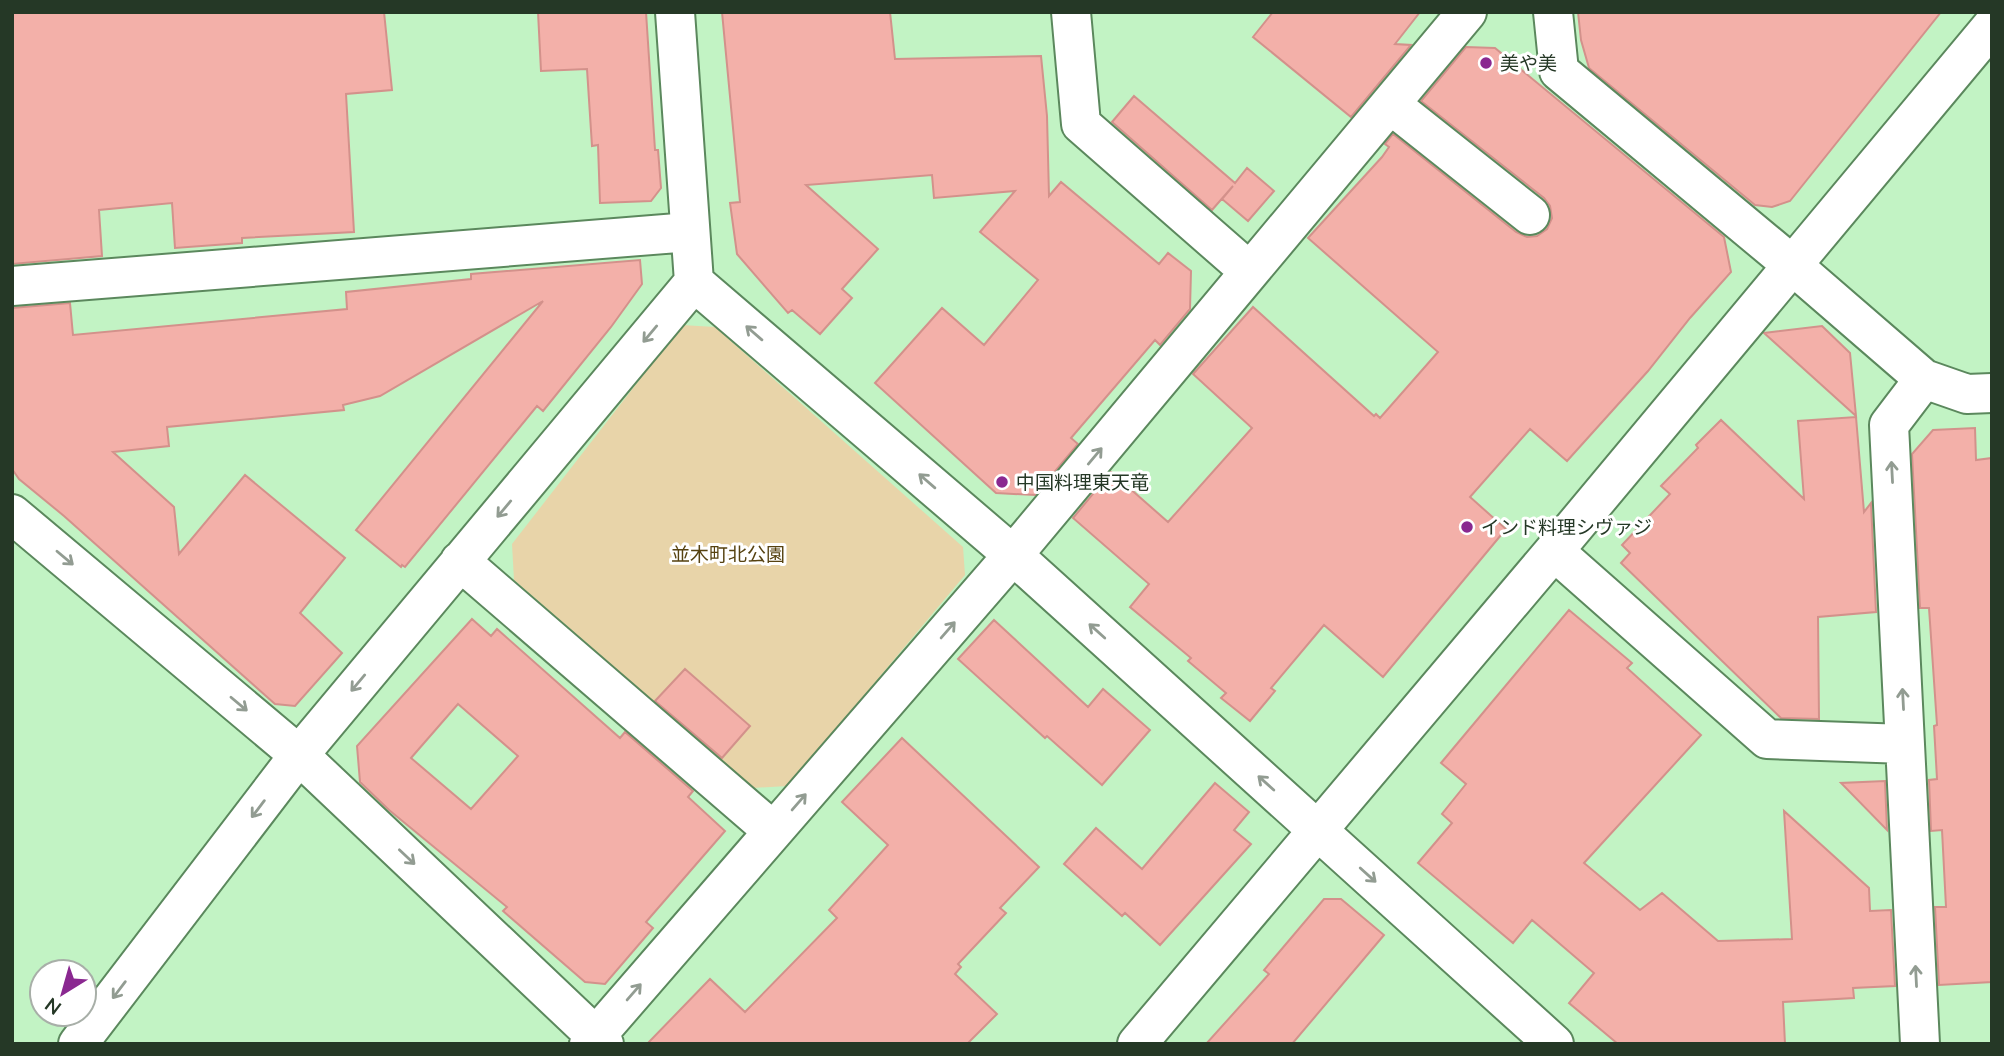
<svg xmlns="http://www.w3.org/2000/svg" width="2004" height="1056" font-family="'Nunito Sans','Noto Sans JP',sans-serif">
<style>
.green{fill:#e8d4a9}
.building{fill:#f3b0a9;stroke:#d3918b;stroke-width:2;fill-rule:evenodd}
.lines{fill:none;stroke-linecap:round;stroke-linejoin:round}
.minor-casing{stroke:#5b885d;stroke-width:42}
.minor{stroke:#fff;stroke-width:38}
.oneway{stroke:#929c92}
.poi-dot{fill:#8a2890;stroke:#fff;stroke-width:2.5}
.labels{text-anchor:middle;stroke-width:6;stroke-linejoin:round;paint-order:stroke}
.poi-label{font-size:19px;fill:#253826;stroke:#fff;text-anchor:start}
.park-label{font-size:19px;fill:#564210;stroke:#fff}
</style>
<rect width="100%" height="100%" fill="#c2f3c4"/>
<path class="green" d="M 682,325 L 715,327 L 963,547 L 965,575 L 788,786 L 753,788 L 514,580 L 512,544 Z"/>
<path class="building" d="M 12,12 L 384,12 L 392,90 L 346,94 L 354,232 L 242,238 L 242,243 L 175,248 L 172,203 L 99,210 L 102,256 L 12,264 Z
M 538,12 L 646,12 L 655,150 L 658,150 L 661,188 L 651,201 L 600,203 L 598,145 L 592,146 L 587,69 L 541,71 Z
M 722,12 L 890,12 L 895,59 L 1041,56 L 1047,116 L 1049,196 L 1061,182 L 1159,264 L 1168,253 L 1191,271 L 1190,309 L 1160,345 L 1155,340 L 1071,438 L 1078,444 L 1035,495 L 996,493 L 875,383 L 942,308 L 984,345 L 1038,280 L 980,232 L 1015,191 L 934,198 L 932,175 L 806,185 L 878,249 L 842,289 L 852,298 L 820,334 L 792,310 L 788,313 L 737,254 L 730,203 L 740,202 Z
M 1273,12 L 1420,12 L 1395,44 L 1411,45 L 1351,117 L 1253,37 Z
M 1578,12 L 1941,12 L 1790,201 L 1772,207 L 1755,205 L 1589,68 L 1581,40 Z
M 1466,47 L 1495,48 L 1724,237 L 1731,272 L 1690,318 L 1648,371 L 1567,461 L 1530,429 L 1470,497 L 1506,529 L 1383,677 L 1324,625 L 1271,688 L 1275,691 L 1250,721 L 1221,698 L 1226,693 L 1188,661 L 1191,658 L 1130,607 L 1149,584 L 1073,518 L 1111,472 L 1168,522 L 1252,428 L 1193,374 L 1253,307 L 1374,416 L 1376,414 L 1380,418 L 1438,352 L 1308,238 L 1382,157 L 1389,147 L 1385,144 L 1393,134 L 1516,232 L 1527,237 L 1537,236 L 1547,229 L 1552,218 L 1550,206 L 1544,198 L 1421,101 Z
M 1134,96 L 1235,183 L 1247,168 L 1274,191 L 1248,221 L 1222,199 L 1233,186 L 1212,210 L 1112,122 Z
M 640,260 L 642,284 L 611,327 L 543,411 L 537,406 L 405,567 L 402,565 L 401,567 L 356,530 L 543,301 L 380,396 L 343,405 L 344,410 L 167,427 L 169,446 L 113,452 L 174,507 L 179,554 L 245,475 L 345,558 L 300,613 L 342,653 L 295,706 L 275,704 L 64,516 L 19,479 L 12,469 L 12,308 L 70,303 L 73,335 L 347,309 L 346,292 L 471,279 L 471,274 Z
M 1822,326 L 1850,353 L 1856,416 L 1764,333 Z
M 1856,417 L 1864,512 L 1871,503 L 1876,612 L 1818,617 L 1819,719 L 1781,718 L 1621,563 L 1630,553 L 1622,545 L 1670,494 L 1661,486 L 1698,448 L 1696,445 L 1721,420 L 1804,499 L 1798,421 Z
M 1975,428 L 1976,460 L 1992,458 L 1992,982 L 1939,985 L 1935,907 L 1946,907 L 1942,830 L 1931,831 L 1929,780 L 1937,779 L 1934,726 L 1937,725 L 1929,608 L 1920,608 L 1912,454 L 1933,430 Z
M 1569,610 L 1632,663 L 1627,668 L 1701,735 L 1584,863 L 1640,910 L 1662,893 L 1718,941 L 1792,939 L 1784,811 L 1869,888 L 1870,911 L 1891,910 L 1895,986 L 1853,988 L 1854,998 L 1783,1002 L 1785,1044 L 1618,1044 L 1569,1003 L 1594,973 L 1532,920 L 1513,943 L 1418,863 L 1452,823 L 1442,814 L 1466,784 L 1441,763 Z
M 472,619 L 491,636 L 497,629 L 620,738 L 625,732 L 693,791 L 688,797 L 725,831 L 646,922 L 653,928 L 605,984 L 585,982 L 503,911 L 507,907 L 389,810 L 360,782 L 357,746 ZM 458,704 L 518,756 L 471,809 L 411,758 Z
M 994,620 L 1088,707 L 1103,689 L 1150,730 L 1102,785 L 1047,736 L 1045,738 L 958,659 Z
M 685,669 L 750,726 L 722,758 L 655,701 Z
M 902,738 L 1039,867 L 1000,908 L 1006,913 L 958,964 L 961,967 L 955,974 L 997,1014 L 967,1044 L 647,1044 L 710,979 L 745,1012 L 837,918 L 829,910 L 888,845 L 842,802 Z
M 1885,781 L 1887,830 L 1841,783 Z
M 1215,783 L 1249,812 L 1234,830 L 1251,844 L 1160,945 L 1125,913 L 1122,916 L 1064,864 L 1096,828 L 1142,869 Z
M 1324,899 L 1341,899 L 1384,935 L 1292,1044 L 1206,1044 L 1269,974 L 1264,970 Z"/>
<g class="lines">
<defs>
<path id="minor" d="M 1071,12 L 1081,124 L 1249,271
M 1553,12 L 1559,71 L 1791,264 L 1924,379 L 1967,394 L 1992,393
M 1390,104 L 1530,215
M 694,282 L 1013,555 L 1554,1044
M 12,286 L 690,232
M 12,514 L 299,755 L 604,1044
M 1554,551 L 1767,739 L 1905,744
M 460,561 L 773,831
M 78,1044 L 299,755 L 694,282 L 675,12
M 589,1044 L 1013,555 L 1467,12
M 1137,1044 L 1554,551 L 1992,26
M 1920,1044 L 1889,425 L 1924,379"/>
</defs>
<use href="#minor" class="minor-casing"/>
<use href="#minor" class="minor"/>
</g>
<defs><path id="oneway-shaft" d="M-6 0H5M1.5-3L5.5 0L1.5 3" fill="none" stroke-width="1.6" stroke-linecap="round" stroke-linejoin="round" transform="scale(1.75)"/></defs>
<g class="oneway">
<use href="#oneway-shaft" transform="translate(754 333) rotate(-139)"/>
<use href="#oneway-shaft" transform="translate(650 334) rotate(130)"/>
<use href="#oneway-shaft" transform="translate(1095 456) rotate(-50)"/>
<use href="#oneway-shaft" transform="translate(1892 472) rotate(-93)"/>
<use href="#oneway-shaft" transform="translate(927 481) rotate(-139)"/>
<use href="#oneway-shaft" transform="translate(504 509) rotate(130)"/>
<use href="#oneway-shaft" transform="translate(65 558) rotate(40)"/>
<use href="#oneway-shaft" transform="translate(948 630) rotate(-49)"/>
<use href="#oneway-shaft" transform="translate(1097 631) rotate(-138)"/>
<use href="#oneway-shaft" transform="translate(358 683) rotate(130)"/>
<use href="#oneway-shaft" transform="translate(1903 699) rotate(-93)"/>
<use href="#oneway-shaft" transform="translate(239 704) rotate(40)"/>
<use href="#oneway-shaft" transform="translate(1266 783) rotate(-138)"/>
<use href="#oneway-shaft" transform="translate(799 802) rotate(-49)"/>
<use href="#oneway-shaft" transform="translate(258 809) rotate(127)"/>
<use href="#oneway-shaft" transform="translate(407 857) rotate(43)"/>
<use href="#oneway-shaft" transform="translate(1368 875) rotate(42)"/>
<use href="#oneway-shaft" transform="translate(1916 976) rotate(-93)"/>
<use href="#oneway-shaft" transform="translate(119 990) rotate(127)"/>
<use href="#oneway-shaft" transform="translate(634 992) rotate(-49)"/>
</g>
<g class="poi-dot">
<circle cx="1486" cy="63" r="7"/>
<circle cx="1002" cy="482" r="7"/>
<circle cx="1467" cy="527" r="7"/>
</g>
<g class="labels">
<g class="poi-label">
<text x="1500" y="70">美や美</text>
<text x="1016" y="489">中国料理東天竜</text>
<text x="1481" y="534">インド料理シヴァジ</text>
</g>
<g class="park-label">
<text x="728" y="561">並木町北公園</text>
</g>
</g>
<rect width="2004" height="1056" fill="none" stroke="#253826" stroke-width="28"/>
<g transform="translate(63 993) rotate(217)"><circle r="33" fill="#ffffff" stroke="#a8afa8" stroke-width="2"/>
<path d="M0-5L12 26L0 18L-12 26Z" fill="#8a2890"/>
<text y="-10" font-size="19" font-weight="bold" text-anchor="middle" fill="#253826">N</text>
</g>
</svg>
